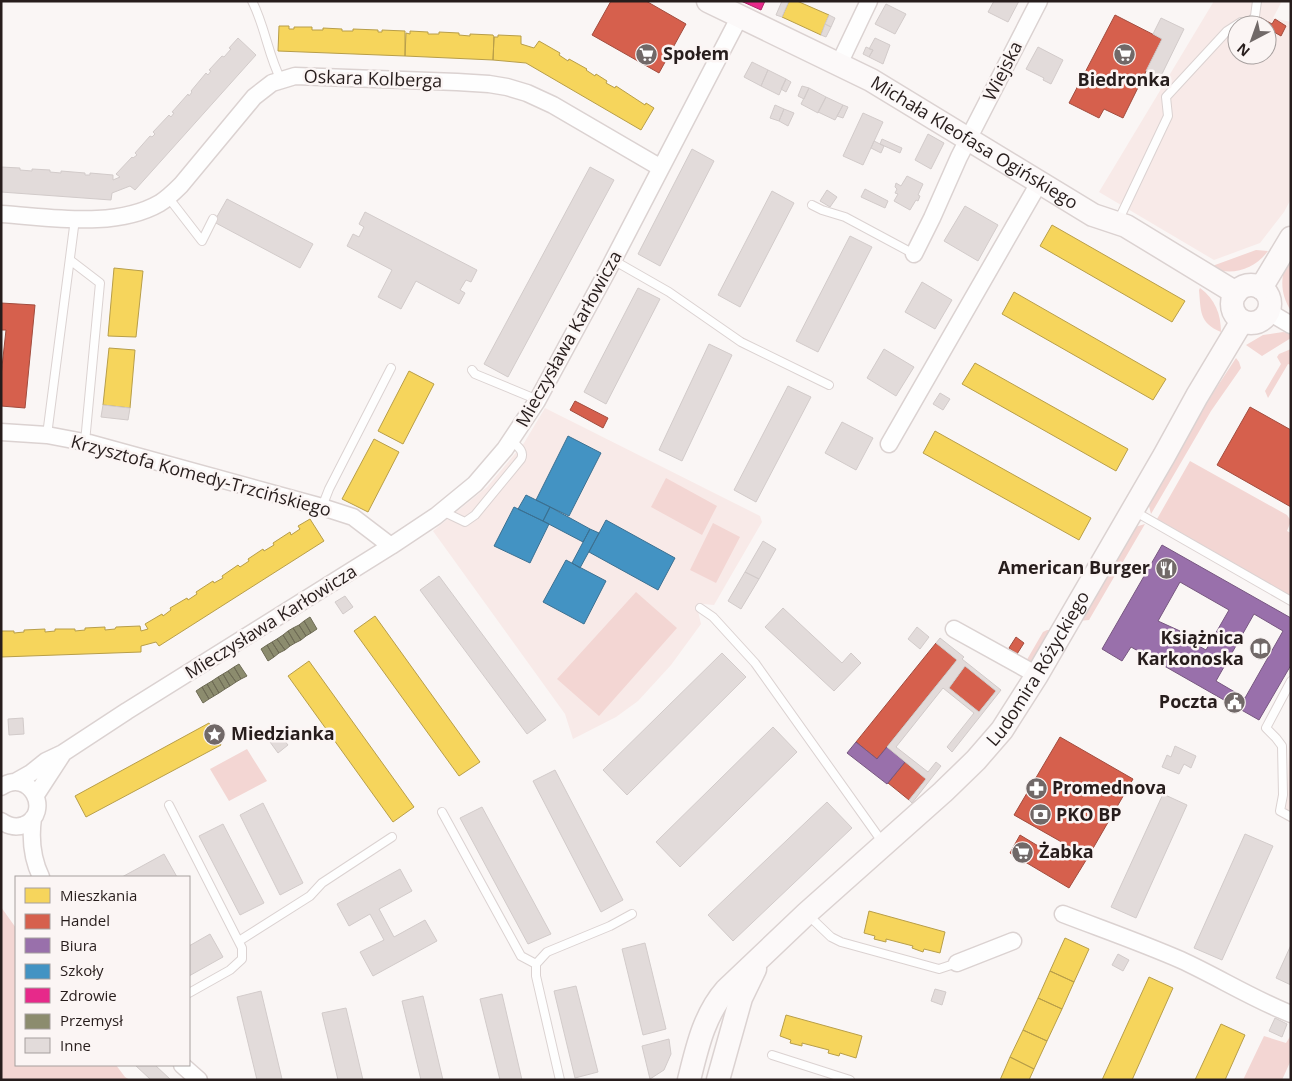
<svg xmlns="http://www.w3.org/2000/svg" width="1292" height="1081" font-family="'Open Sans',sans-serif">
<style>
.built{fill:#f8eae8;fill-rule:evenodd}
.green{fill:#f3d6d3}
.homes{fill:#f6d55c;stroke:#b89e49}
.shops{fill:#d6604d;stroke:#a24c3e}
.offices{fill:#9970ab;stroke:#775780;fill-rule:evenodd}
.schools{fill:#4393c3;stroke:#3b7091}
.health{fill:#e7298a;stroke:#ad2569}
.industry{fill:#8c8c6e;stroke:#6e6b55}
.building{fill:#e2dbda;stroke:#d2cbca;fill-rule:evenodd}
.lines{fill:none;stroke-linecap:round;stroke-linejoin:round}
.lane-casing{stroke:#dbd2d1;stroke-width:10}
.street-casing{stroke:#dbd2d1;stroke-width:19}
.secondary-casing{stroke:#dbd2d1;stroke-width:25}
.lane{stroke:#fefefe;stroke-width:8}
.street{stroke:#fefefe;stroke-width:16}
.secondary{stroke:#fcf9f9;stroke-width:22}
.labels{text-anchor:middle;stroke-width:5;stroke-linejoin:round;paint-order:stroke}
.poi-label{font-size:18px;font-weight:bold;fill:#271d1c;stroke:#fbf5f4;text-anchor:start}
.street-label{font-size:18px;fill:#271d1c;stroke:#fbf5f4}
</style>
<rect width="100%" height="100%" fill="#faf6f5"/>
<path class="built" d="M 1214,1 L 1282,1 L 1273,18 L 1291,22 L 1291,199 L 1284,212 L 1260,243 L 1214,260 L 1099,192 ZM 1237,25 L 1267,25 L 1267,55 L 1237,55 Z
M 545,408 L 760,516 L 762,522 L 714,605 L 703,604 L 698,611 L 701,624 L 671,665 L 638,701 L 616,717 L 573,739 L 565,714 L 433,531 L 487,487 L 524,443 Z
M 1291,737 L 1291,823 L 1284,819 L 1287,801 L 1289,742 Z"/>
<path class="green" d="M 1256,250 L 1268,251 C 1256,268 1233,277 1212,268 L 1215,265 Z
M 1286,263 L 1291,266 L 1291,311 C 1281,295 1280,280 1286,263 Z
M 1200,288 C 1215,299 1221,314 1221,332 C 1199,323 1201,311 1199,290 Z
M 1283,332 L 1291,334 L 1291,338 L 1262,356 L 1246,345 L 1263,335 Z
M 1291,349 L 1291,365 L 1288,364 L 1268,398 L 1265,391 L 1281,364 L 1277,357 L 1279,354 Z
M 1236,358 L 1239,362 L 1241,368 L 1211,411 L 1151,514 L 1149,506 L 1149,502 L 1207,402 Z
M 1190,461 L 1287,515 L 1291,521 L 1287,531 L 1291,533 L 1291,596 L 1157,519 Z
M 666,478 L 717,506 L 702,535 L 651,507 Z
M 713,523 L 740,537 L 716,583 L 690,570 Z
M 1145,524 L 1089,620 L 1079,621 L 1135,527 Z
M 636,592 L 677,628 L 599,716 L 557,679 Z
M 1047,630 L 1052,630 L 1033,661 L 1025,663 L 1043,632 Z
M 247,749 L 267,781 L 229,801 L 210,769 Z
M 1,907 L 16,928 L 16,1065 L 116,1065 L 125,1077 L 130,1080 L 1,1080 Z
M 1291,1035 L 1291,1060 L 1282,1080 L 1243,1080 L 1264,1036 L 1286,1043 Z"/>
<path class="homes" d="M 789,1 L 797,1 L 829,15 L 821,35 L 782,17 Z
M 279,26 L 289,26 L 289,29 L 294,29 L 294,27 L 312,27 L 312,30 L 323,30 L 323,28 L 342,29 L 342,31 L 353,31 L 353,29 L 378,30 L 378,32 L 382,32 L 382,30 L 405,31 L 405,56 L 278,51 Z
M 410,31 L 428,32 L 428,34 L 439,34 L 439,32 L 459,33 L 459,35 L 470,36 L 470,34 L 493,35 L 494,37 L 493,60 L 405,56 L 406,33 L 410,34 Z
M 498,35 L 521,36 L 521,44 L 534,48 L 539,41 L 560,53 L 559,55 L 568,61 L 569,59 L 587,69 L 586,70 L 595,76 L 596,74 L 607,81 L 606,83 L 615,88 L 616,86 L 645,105 L 646,103 L 654,108 L 641,130 L 526,63 L 493,60 L 494,37 L 498,37 Z
M 1052,225 L 1185,301 L 1172,322 L 1040,246 Z
M 114,268 L 143,271 L 136,337 L 108,336 Z
M 1014,292 L 1166,379 L 1153,400 L 1002,314 Z
M 109,348 L 135,350 L 130,408 L 103,405 Z
M 975,363 L 1128,449 L 1116,471 L 962,384 Z
M 409,371 L 434,384 L 403,444 L 378,431 Z
M 935,431 L 1091,518 L 1079,540 L 923,453 Z
M 374,439 L 399,452 L 368,512 L 342,499 Z
M 310,519 L 324,541 L 159,646 L 156,642 L 141,646 L 141,652 L 1,657 L 1,631 L 14,631 L 14,633 L 24,632 L 24,630 L 45,629 L 45,632 L 55,631 L 55,629 L 75,629 L 75,631 L 85,630 L 85,628 L 105,627 L 105,630 L 115,629 L 116,627 L 140,626 L 141,631 L 148,629 L 145,624 L 162,614 L 163,616 L 171,610 L 170,608 L 187,598 L 188,600 L 197,594 L 196,592 L 213,581 L 214,583 L 223,578 L 222,576 L 238,565 L 240,567 L 249,561 L 248,559 L 263,549 L 264,551 L 274,545 L 273,543 L 290,532 L 291,535 L 300,529 L 298,526 Z
M 375,616 L 480,762 L 459,776 L 354,631 Z
M 309,661 L 414,807 L 393,822 L 288,676 Z
M 209,723 L 221,745 L 86,817 L 75,796 Z
M 869,911 L 945,932 L 940,953 L 924,949 L 923,952 L 912,948 L 913,946 L 886,939 L 886,942 L 874,939 L 875,936 L 864,933 Z
M 1065,938 L 1089,949 L 1074,982 L 1050,971 Z
M 1050,971 L 1074,982 L 1062,1009 L 1038,998 Z
M 1149,977 L 1173,988 L 1132,1080 L 1102,1080 Z
M 1038,998 L 1062,1009 L 1047,1041 L 1023,1030 Z
M 786,1015 L 862,1036 L 856,1058 L 840,1053 L 839,1056 L 828,1053 L 829,1050 L 802,1043 L 802,1046 L 790,1043 L 791,1040 L 780,1036 Z
M 1221,1024 L 1245,1035 L 1225,1080 L 1195,1080 Z
M 1023,1030 L 1047,1041 L 1034,1069 L 1010,1057 Z
M 1010,1057 L 1034,1069 L 1029,1080 L 1000,1080 Z"/>
<path class="shops" d="M 611,1 L 646,1 L 686,24 L 659,73 L 592,35 Z
M 1115,15 L 1162,39 L 1123,118 L 1104,109 L 1099,118 L 1069,103 Z
M 1261,18 L 1272,24 L 1275,19 L 1286,26 L 1281,36 L 1267,28 L 1267,25 L 1258,23 Z
M 1,303 L 35,305 L 25,408 L 1,406 L 1,376 L 6,330 L 1,330 Z
M 575,401 L 608,418 L 603,428 L 570,410 Z
M 1250,407 L 1291,430 L 1291,507 L 1217,465 Z
M 1016,637 L 1024,643 L 1017,654 L 1009,648 Z
M 936,643 L 957,660 L 877,759 L 856,742 Z
M 965,666 L 996,691 L 979,712 L 949,688 Z
M 1060,737 L 1133,779 L 1088,857 L 1014,815 Z
M 905,762 L 926,779 L 909,800 L 888,783 Z
M 1020,835 L 1058,858 L 1066,845 L 1088,857 L 1069,888 L 1010,853 Z"/>
<path class="offices" d="M 1162,545 L 1291,618 L 1291,665 L 1259,720 L 1131,647 L 1122,661 L 1102,649 ZM 1180,582 L 1229,610 L 1206,650 L 1197,645 L 1199,642 L 1188,636 L 1187,638 L 1178,633 L 1180,631 L 1158,621 ZM 1254,614 L 1283,631 L 1245,698 L 1216,681 Z
M 856,742 L 877,759 L 887,747 L 905,762 L 887,784 L 847,753 Z"/>
<path class="schools" d="M 568,436 L 601,453 L 569,516 L 536,500 Z
M 526,495 L 550,507 L 543,521 L 518,509 Z
M 514,507 L 549,524 L 530,563 L 494,546 Z
M 550,507 L 590,529 L 583,542 L 543,521 Z
M 606,520 L 675,558 L 658,590 L 589,552 Z
M 590,529 L 599,533 L 580,568 L 572,563 Z
M 566,560 L 606,581 L 584,624 L 543,602 Z"/>
<path class="health" d="M 741,1 L 765,1 L 761,10 Z"/>
<path class="industry" d="M 310,617 L 317,629 L 311,633 L 304,621 Z
M 304,621 L 311,633 L 306,636 L 299,625 Z
M 299,625 L 306,636 L 301,640 L 293,628 Z
M 293,628 L 301,640 L 295,643 L 288,631 Z
M 288,631 L 295,643 L 290,646 L 283,635 Z
M 283,635 L 290,646 L 285,650 L 277,639 Z
M 277,639 L 285,650 L 279,653 L 272,642 Z
M 272,642 L 279,653 L 274,657 L 267,645 Z
M 267,645 L 274,657 L 268,661 L 261,649 Z
M 239,664 L 247,676 L 241,679 L 234,667 Z
M 234,667 L 241,679 L 236,682 L 228,671 Z
M 228,671 L 236,682 L 230,686 L 223,674 Z
M 223,674 L 230,686 L 225,689 L 218,677 Z
M 218,677 L 225,689 L 219,693 L 212,681 Z
M 212,681 L 219,693 L 214,696 L 207,684 Z
M 207,684 L 214,696 L 209,699 L 202,687 Z
M 202,687 L 209,699 L 203,703 L 196,691 Z"/>
<path class="building" d="M 782,1 L 789,1 L 782,17 L 776,15 Z
M 994,1 L 1019,1 L 1008,22 L 988,12 Z
M 886,4 L 906,14 L 895,34 L 875,24 Z
M 829,15 L 835,18 L 831,27 L 825,24 Z
M 1161,18 L 1184,29 L 1160,78 L 1146,71 L 1162,39 L 1153,34 Z
M 825,24 L 831,27 L 826,37 L 821,35 Z
M 238,38 L 256,55 L 135,190 L 130,186 L 112,193 L 111,200 L 1,192 L 1,167 L 20,168 L 20,170 L 32,171 L 32,169 L 50,170 L 50,172 L 61,173 L 61,171 L 85,173 L 85,175 L 90,175 L 90,173 L 113,175 L 113,180 L 120,177 L 116,174 L 132,157 L 133,158 L 137,155 L 135,153 L 150,136 L 152,137 L 155,134 L 153,132 L 169,115 L 171,117 L 174,113 L 172,112 L 188,94 L 189,96 L 192,92 L 191,91 L 206,73 L 208,75 L 211,71 L 209,70 L 222,56 L 224,57 L 231,49 L 229,48 Z
M 875,38 L 890,45 L 883,64 L 869,57 L 873,50 L 869,49 Z
M 866,47 L 873,50 L 869,57 L 863,54 Z
M 1038,47 L 1063,60 L 1051,84 L 1043,80 L 1044,78 L 1026,69 Z
M 752,62 L 768,70 L 761,86 L 744,77 Z
M 768,70 L 786,79 L 779,95 L 761,86 Z
M 786,79 L 791,82 L 786,92 L 781,89 Z
M 802,86 L 809,88 L 804,99 L 798,96 Z
M 809,88 L 826,97 L 818,113 L 801,104 Z
M 826,97 L 843,105 L 835,120 L 818,112 Z
M 775,105 L 784,109 L 779,121 L 770,118 Z
M 843,105 L 848,107 L 843,118 L 837,116 Z
M 784,109 L 794,113 L 788,126 L 779,121 Z
M 863,113 L 883,122 L 863,165 L 843,156 Z
M 928,134 L 944,143 L 931,169 L 915,160 Z
M 882,139 L 902,148 L 900,153 L 880,144 Z
M 874,141 L 884,146 L 881,153 L 871,148 Z
M 692,149 L 714,161 L 660,266 L 638,254 Z
M 590,167 L 614,180 L 508,377 L 484,364 Z
M 907,176 L 923,184 L 918,195 L 920,196 L 918,201 L 916,200 L 910,210 L 894,201 L 898,194 L 895,193 L 897,189 L 895,187 L 896,183 L 901,186 Z
M 865,189 L 888,201 L 885,208 L 861,197 Z
M 827,190 L 837,197 L 830,207 L 820,201 Z
M 772,191 L 794,203 L 740,307 L 718,295 Z
M 227,199 L 313,244 L 300,268 L 214,222 Z
M 965,206 L 998,225 L 978,261 L 944,241 Z
M 365,212 L 477,270 L 471,282 L 466,280 L 460,290 L 465,293 L 459,304 L 416,281 L 401,309 L 378,297 L 392,270 L 347,246 L 353,234 L 359,237 L 364,227 L 359,224 Z
M 850,236 L 872,247 L 818,352 L 796,341 Z
M 922,282 L 952,300 L 935,329 L 905,312 Z
M 638,288 L 660,299 L 606,404 L 584,392 Z
M 709,344 L 732,355 L 682,461 L 659,450 Z
M 884,349 L 914,367 L 896,396 L 867,378 Z
M 788,386 L 811,397 L 756,502 L 734,490 Z
M 940,393 L 950,399 L 943,410 L 933,404 Z
M 103,405 L 130,408 L 128,420 L 101,417 Z
M 842,422 L 873,438 L 856,470 L 825,453 Z
M 763,541 L 776,549 L 759,579 L 745,572 Z
M 745,572 L 759,579 L 741,609 L 728,601 Z
M 439,576 L 546,720 L 527,734 L 420,590 Z
M 345,596 L 353,607 L 343,614 L 335,602 Z
M 783,608 L 842,663 L 851,653 L 861,663 L 834,691 L 765,627 Z
M 917,627 L 929,637 L 920,649 L 908,639 Z
M 940,638 L 964,657 L 962,659 L 1001,690 L 952,752 L 947,747 L 974,713 L 943,688 L 896,747 L 928,772 L 936,762 L 941,766 L 912,803 L 909,800 L 926,779 L 887,747 L 957,660 L 936,643 ZM 965,666 L 996,691 L 979,712 L 949,688 Z
M 722,653 L 746,677 L 627,795 L 603,770 Z
M 23,718 L 24,734 L 9,735 L 8,719 Z
M 773,727 L 797,752 L 680,867 L 656,842 Z
M 280,735 L 288,745 L 278,753 L 270,742 Z
M 1175,746 L 1196,756 L 1191,768 L 1184,764 L 1179,774 L 1162,767 L 1167,755 L 1171,757 Z
M 555,770 L 623,900 L 601,912 L 533,781 Z
M 1163,794 L 1187,805 L 1136,918 L 1111,907 Z
M 827,802 L 852,828 L 733,941 L 708,915 Z
M 263,803 L 303,883 L 280,895 L 240,815 Z
M 482,807 L 551,934 L 528,944 L 460,818 Z
M 223,824 L 264,903 L 240,915 L 199,836 Z
M 1245,834 L 1273,846 L 1222,960 L 1194,948 Z
M 164,854 L 177,877 L 122,877 Z
M 400,869 L 412,891 L 379,909 L 394,937 L 425,920 L 437,941 L 373,976 L 360,952 L 384,940 L 370,914 L 349,926 L 337,904 Z
M 210,934 L 223,957 L 189,976 L 189,946 Z
M 645,943 L 666,1029 L 643,1035 L 622,949 Z
M 1291,945 L 1291,985 L 1276,978 Z
M 1118,954 L 1129,960 L 1123,971 L 1112,965 Z
M 576,986 L 598,1072 L 575,1078 L 554,991 Z
M 935,989 L 946,992 L 942,1005 L 931,1001 Z
M 261,991 L 282,1079 L 278,1080 L 257,1080 L 237,997 Z
M 502,994 L 522,1080 L 500,1080 L 480,999 Z
M 423,996 L 443,1080 L 421,1080 L 402,1001 Z
M 346,1008 L 363,1080 L 338,1080 L 322,1013 Z
M 1275,1018 L 1287,1024 L 1282,1037 L 1269,1031 Z
M 669,1039 L 671,1054 L 664,1070 L 650,1079 L 642,1046 Z
M 135,1065 L 155,1065 L 171,1080 L 151,1080 Z"/>
<g class="lines">
<defs>
<path id="lane" d="M 252,1 C 265,26 268,55 281,80
M 168,197 L 202,241 L 213,219
M 812,205 L 822,210 L 845,217 L 914,254
M 1121,215 L 1168,116 L 1166,97 L 1227,31 L 1241,22 L 1250,23 L 1255,16 L 1257,1
M 70,260 L 100,283 L 85,442
M 613,260 L 669,292 L 741,342 L 829,385
M 472,370 L 475,374 L 538,400
M 47,435 L 75,219
M 322,507 L 329,489 L 391,368
M 442,511 L 465,522 L 475,515 L 521,459 C 525,451 517,446 511,440
M 1134,511 L 1291,601
M 700,608 L 713,617 L 755,663 L 883,843
M 1291,681 L 1266,728 L 1276,738 L 1282,746 L 1283,795 L 1280,811 L 1291,817
M 169,805 L 242,948 L 242,959 L 230,970 L 189,993
M 442,812 L 521,956 L 536,964
M 808,915 L 831,937 L 841,942 L 939,969 L 957,963
M 239,941 L 310,896 L 322,883 L 392,837
M 772,1055 L 850,1080
M 560,1080 L 536,976 L 536,964 L 547,952 L 610,926 L 632,914"/>
<path id="street" d="M 839,64 L 869,1
M 1,214 C 51,217 115,229 160,203 C 168,198 174,192 181,185 L 254,97 L 272,83 L 295,76 L 457,82 L 489,84 L 507,87 L 527,93 L 553,105 L 661,168
M 914,254 L 932,218 L 959,157 L 1039,1
M 1269,312 L 1291,325
M 1,432 L 47,435 L 89,443 L 322,507 L 353,517 L 391,546
M 889,444 L 1039,183
M 954,629 L 1037,675
M 15,782 L 31,773 L 46,761 L 63,753 L 127,711 L 391,546 L 436,516 L 475,484 L 505,449 L 537,401 L 608,270 L 740,16
M 1,787 C 30,767 53,813 24,825 C 16,828 8,826 1,821
M 36,795 L 62,755
M 33,818 C 30,839 32,858 41,877
M 1063,914 C 1102,929 1142,943 1181,960 C 1218,977 1253,999 1291,1014
M 957,963 L 1013,941
M 182,1065 L 199,1080"/>
<g id="secondary">
<path id="s1" d="M 708,1 L 871,80 L 1093,215 L 1126,226 L 1236,293"/>
<circle cx="1251" cy="304" r="19"/>
<path d="M 1261,288 L 1291,238"/>
<path id="s2" d="M 689,1080 C 697,1048 704,1015 726,990 L 807,913 L 943,792 L 976,760 L 1002,730 L 1037,675 L 1164,456 L 1197,396 L 1242,321"/>
<path d="M 718,1080 L 741,998 L 755,969"/>
</g>
</defs>
<use href="#lane" class="lane-casing"/>
<use href="#street" class="street-casing"/>
<use href="#secondary" class="secondary-casing"/>
<use href="#lane" class="lane"/>
<use href="#street" class="street"/>
<use href="#secondary" class="secondary"/>
</g>
<defs>
<symbol id="supermarket-disc" viewBox="-11 -11 22 22"><circle r="9.5" fill="#716968" stroke="#fbf5f4"/><path d="M-6-5.5h2.5l.6 2H6L4.5 2H-2.5L-4.4-4H-6ZM-1.5 3.2a1.3 1.3 0 1 0 .1 0ZM3 3.2a1.3 1.3 0 1 0 .1 0Z" fill="#fff"/></symbol>
<symbol id="restaurant-disc" viewBox="-11 -11 22 22"><circle r="9.5" fill="#716968" stroke="#fbf5f4"/><path d="M-5-6h1v4h1v-4h1v4h1v-4h1v5L-1.5 .5V6h-2V.5L-5-1ZM5-6V6H3V1.5H1.5Q1.5-4 5-6Z" fill="#fff"/></symbol>
<symbol id="library-disc" viewBox="-11 -11 22 22"><circle r="9.5" fill="#716968" stroke="#fbf5f4"/><path d="M-6-4Q-3-5.5-.7-3.5V5Q-3 3-6 4ZM6-4Q3-5.5 .7-3.5V5Q3 3 6 4Z" fill="#fff"/></symbol>
<symbol id="civic-disc" viewBox="-11 -11 22 22"><circle r="9.5" fill="#716968" stroke="#fbf5f4"/><path d="M-.6-6.5H3V-4.5H.6V-3L4-1V1h2V6H-6V1h2V-1L-.6-3ZM-1.2 2.5V6h2.4V2.5Z" fill="#fff"/></symbol>
<symbol id="sight-disc" viewBox="-11 -11 22 22"><circle r="9.5" fill="#716968" stroke="#fbf5f4"/><path d="M0-6L1.8-2.2L6-1.7L2.9 1.2L3.7 5.4L0 3.3L-3.7 5.4L-2.9 1.2L-6-1.7L-1.8-2.2Z" fill="#fff"/></symbol>
<symbol id="pharmacy-disc" viewBox="-11 -11 22 22"><circle r="9.5" fill="#716968" stroke="#fbf5f4"/><path d="M-2-6h4v4h4v4h-4v4h-4v-4h-4v-4h4Z" fill="#fff"/></symbol>
<symbol id="bank-disc" viewBox="-11 -11 22 22"><circle r="9.5" fill="#716968" stroke="#fbf5f4"/><path d="M-6-4H6V4H-6ZM0-2.3a2.3 2.3 0 1 0 0 4.6a2.3 2.3 0 1 0 0-4.6Z" fill="#fff"/></symbol>
</defs>
<g fill-rule="evenodd">
<use href="#supermarket-disc" x="634" y="42" width="25" height="25"/>
<use href="#supermarket-disc" x="1112" y="42" width="25" height="25"/>
<use href="#restaurant-disc" x="1154" y="556" width="25" height="25"/>
<use href="#library-disc" x="1248" y="636" width="25" height="25"/>
<use href="#civic-disc" x="1222" y="690" width="25" height="25"/>
<use href="#sight-disc" x="202" y="722" width="25" height="25"/>
<use href="#pharmacy-disc" x="1024" y="776" width="25" height="25"/>
<use href="#bank-disc" x="1028" y="802" width="25" height="25"/>
<use href="#supermarket-disc" x="1010" y="840" width="25" height="25"/>
</g>
<g class="labels">
<g class="poi-label">
<text x="663" y="60">Społem</text>
<text x="1124" y="86" text-anchor="middle">Biedronka</text>
<text x="1150" y="574" text-anchor="end">American Burger</text>
<text x="1244" y="644" text-anchor="end">Książnica<tspan x="1244" dy="21">Karkonoska</tspan></text>
<text x="1218" y="708" text-anchor="end">Poczta</text>
<text x="231" y="740">Miedzianka</text>
<text x="1052" y="794">Promednova</text>
<text x="1056" y="821">PKO BP</text>
<text x="1039" y="858">Żabka</text>
</g>
<g class="street-label">
<text transform="translate(1003 71) rotate(-63)" y="6">Wiejska</text>
<text transform="translate(373 79) rotate(2)" y="6">Oskara Kolberga</text>
<text dy="6" stroke="none"><textPath href="#s1" startOffset="302">Michała Kleofasa Ogińskiego</textPath></text>
<text transform="translate(569 339) rotate(-61)" y="6">Mieczysława Karłowicza</text>
<text transform="translate(201 476) rotate(15)" y="6">Krzysztofa Komedy-Trzcińskiego</text>
<text transform="translate(271 622) rotate(-32)" y="6">Mieczysława Karłowicza</text>
<text dy="6" stroke="none"><textPath href="#s2" startOffset="549">Ludomira Różyckiego</textPath></text>
</g>
</g>
<rect width="1292" height="1081" fill="none" stroke="#271d1c" stroke-width="5"/>
<rect x="15" y="876" width="175" height="190" fill="#fbf5f4" stroke="#a69f9e"/>
<rect x="25" y="888" width="25" height="15" fill="#f6d55c" stroke="#a69f9e"/>
<text x="60" y="901" font-size="15" fill="#271d1c">Mieszkania</text>
<rect x="25" y="914" width="25" height="15" fill="#d6604d" stroke="#a69f9e"/>
<text x="60" y="926" font-size="15" fill="#271d1c">Handel</text>
<rect x="25" y="938" width="25" height="15" fill="#9970ab" stroke="#a69f9e"/>
<text x="60" y="951" font-size="15" fill="#271d1c">Biura</text>
<rect x="25" y="964" width="25" height="15" fill="#4393c3" stroke="#a69f9e"/>
<text x="60" y="976" font-size="15" fill="#271d1c">Szkoły</text>
<rect x="25" y="988" width="25" height="15" fill="#e7298a" stroke="#a69f9e"/>
<text x="60" y="1001" font-size="15" fill="#271d1c">Zdrowie</text>
<rect x="25" y="1014" width="25" height="15" fill="#8c8c6e" stroke="#a69f9e"/>
<text x="60" y="1026" font-size="15" fill="#271d1c">Przemysł</text>
<rect x="25" y="1038" width="25" height="15" fill="#e2dbda" stroke="#a69f9e"/>
<text x="60" y="1051" font-size="15" fill="#271d1c">Inne</text>
<g transform="translate(1252 40) rotate(221)"><circle r="24" fill="#fbf5f4" stroke="#a69f9e"/>
<path d="M0-4L9 19L0 12L-9 19Z" fill="#716968"/>
<text y="-8" font-size="14" font-weight="bold" text-anchor="middle" fill="#271d1c">N</text>
</g>
</svg>
